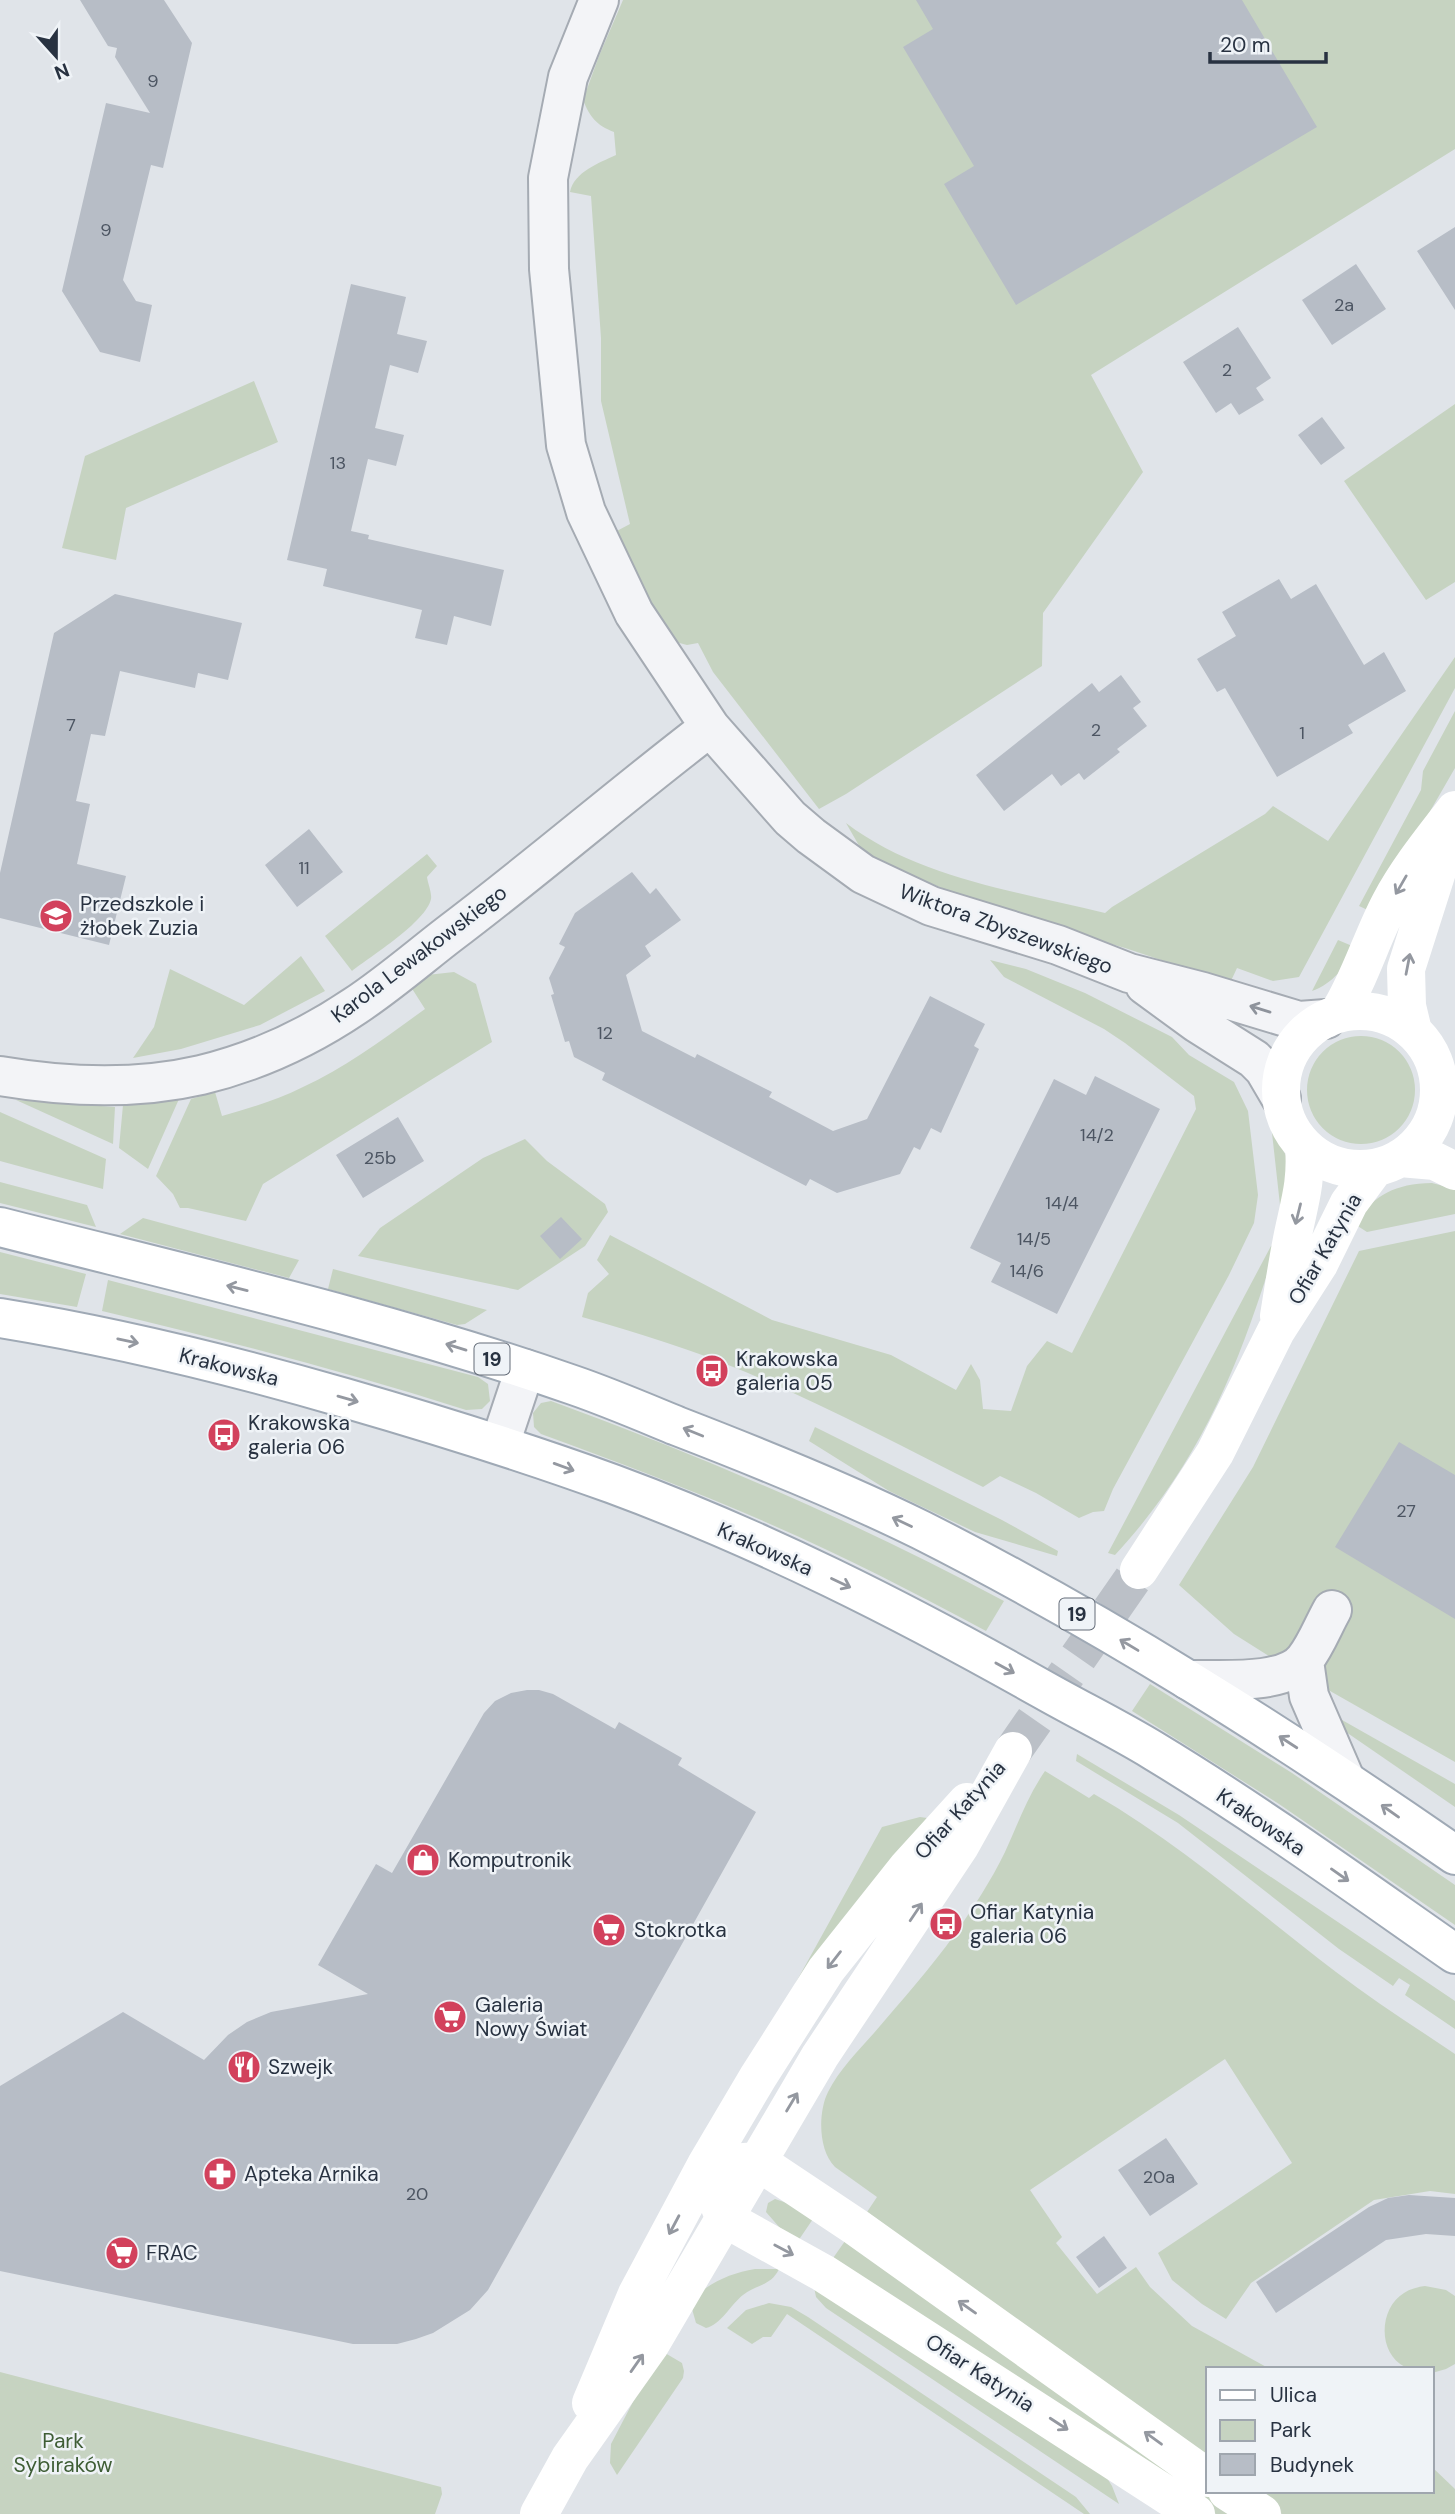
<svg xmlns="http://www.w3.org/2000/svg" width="1455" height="2514" font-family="'DM Sans',sans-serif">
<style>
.green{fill:#c6d3c1}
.building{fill:#b7bdc6}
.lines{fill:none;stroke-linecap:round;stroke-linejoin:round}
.secondary-tunnel{stroke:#bbc0c7;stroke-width:38;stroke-dasharray:38 19;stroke-linecap:butt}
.street-casing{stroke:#a5abb3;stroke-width:42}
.primary-casing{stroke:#9fa9b5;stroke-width:42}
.street{stroke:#f3f4f7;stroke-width:38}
.secondary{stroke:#fff;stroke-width:38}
.primary{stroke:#fff;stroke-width:38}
.oneway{stroke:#9498a0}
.oneway2{stroke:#8e939c}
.labels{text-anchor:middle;stroke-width:5;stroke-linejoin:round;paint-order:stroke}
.number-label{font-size:18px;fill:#4c5562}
.shield{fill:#eff3f7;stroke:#646c78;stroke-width:2}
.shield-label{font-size:19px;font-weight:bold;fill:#283241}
.poi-label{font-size:21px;fill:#283241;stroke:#eff3f7;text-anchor:start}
.street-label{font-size:21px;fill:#283241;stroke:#eff3f7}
.park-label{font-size:21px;fill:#3e5d35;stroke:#eff3f7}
</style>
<rect width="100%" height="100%" fill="#e0e4e9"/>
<path class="green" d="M 623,0 L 1455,0 L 1455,149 L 1091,375 L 1143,472 L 1043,613 L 1042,666 L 846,794 L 819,809 L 713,672 L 698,643 L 687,645 L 672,641 L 640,590 L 613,533 L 630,524 L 601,401 L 601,338 L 591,196 L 570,192 C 574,172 599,163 616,155 L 614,132 C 596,125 590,117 583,100 L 599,56 Z
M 254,381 L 278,442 L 126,508 L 116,560 L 62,548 L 85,456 Z
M 1455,404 L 1455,582 L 1426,600 L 1344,481 Z
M 1455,657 L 1455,688 L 1299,977 L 1273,981 L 1237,968 L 1230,983 L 1125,948 L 995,910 L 865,856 L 846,823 C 920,879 1017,891 1105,913 L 1112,907 L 1265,814 L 1273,806 L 1328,841 Z
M 1455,711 L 1455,768 L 1372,912 L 1359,906 L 1421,790 L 1423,771 Z
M 427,854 L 437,866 L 427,877 C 428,884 432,893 431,899 C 426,922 371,956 352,971 L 325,936 Z
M 1338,940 L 1357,948 C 1344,967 1334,983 1312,991 Z
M 301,956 L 325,991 L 260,1025 L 181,1049 L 133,1058 L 154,1027 L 170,969 L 244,1005 Z
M 990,960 L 1026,969 L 1085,993 L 1172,1037 L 1189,1055 L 1234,1082 L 1248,1111 L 1258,1195 L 1254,1223 L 1229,1275 L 1113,1489 L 1104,1511 L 1093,1512 L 1079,1518 L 1036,1493 L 1000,1476 L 983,1487 C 905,1448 828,1407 748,1373 C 694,1350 638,1333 582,1317 L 588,1293 L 609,1274 L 597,1260 L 610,1235 L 772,1320 L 891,1355 L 956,1390 L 971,1364 L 980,1380 L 983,1409 L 1011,1411 L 1027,1366 L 1047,1341 L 1072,1353 L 1196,1109 L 1194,1096 L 1125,1043 L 1104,1029 L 1004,977 Z
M 454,972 L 476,984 L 492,1042 L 263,1184 L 246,1221 L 188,1208 L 180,1208 L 173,1194 L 156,1176 L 191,1099 L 215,1092 L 222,1116 C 250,1108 277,1100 303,1087 C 347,1067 386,1037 425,1009 L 411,987 L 427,975 Z
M1307 1090a54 54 0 1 1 108 0a54 54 0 1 1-108 0Z
M 179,1099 L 148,1169 L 119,1148 L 123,1105 Z
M 16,1100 L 115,1107 L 113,1144 Z
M 0,1112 L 106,1159 L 103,1189 L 0,1161 Z
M 1271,1124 L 1287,1158 L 1287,1205 L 1280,1205 Z
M 525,1139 L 547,1161 L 605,1204 L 608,1212 L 585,1246 L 518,1290 L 358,1256 L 380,1228 L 483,1158 Z
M 0,1182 L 87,1205 L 96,1227 L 0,1203 Z
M 1432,1183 L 1455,1189 L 1455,1214 L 1367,1232 L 1353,1223 C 1377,1194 1394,1184 1432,1183 Z
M 143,1218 L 299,1260 L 289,1278 L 120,1234 Z
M 1455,1231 L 1455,1762 L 1272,1658 L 1234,1634 L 1179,1585 L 1253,1467 L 1359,1251 Z
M 1277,1243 C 1240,1363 1202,1461 1115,1555 L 1108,1553 L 1271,1246 Z
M 0,1252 L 86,1274 L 77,1307 L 0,1294 Z
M 333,1269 L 487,1310 L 465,1324 L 457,1325 L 328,1289 Z
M 108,1280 L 478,1377 L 488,1384 L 490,1401 L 482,1409 L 466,1410 C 346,1372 225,1340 102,1311 Z
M 551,1401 C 706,1458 859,1523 1004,1601 L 986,1631 C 915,1593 844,1556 770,1524 C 695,1491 618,1462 541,1434 L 534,1427 L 533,1413 L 541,1403 Z
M 815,1427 L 1002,1520 L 1058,1551 L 1057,1556 L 975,1532 L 889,1491 L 809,1441 Z
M 1150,1684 L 1292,1773 L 1455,1885 L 1455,1925 L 1279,1804 L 1132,1711 Z
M 1335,1716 L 1455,1784 L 1455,1807 L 1346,1732 Z
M 1077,1754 L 1179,1815 L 1455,2001 L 1455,2029 L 1405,1995 L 1410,1985 L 1399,1978 L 1393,1986 L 1339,1949 L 1178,1823 L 1076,1761 Z
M 1045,1771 L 1089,1798 L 1094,1794 C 1181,1844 1256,1911 1336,1972 C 1374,2001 1415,2027 1455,2054 L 1455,2194 L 1430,2191 L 1374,2200 L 1251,2283 L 1226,2319 L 1202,2304 L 1172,2280 L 1158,2253 L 1292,2163 L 1225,2059 L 1030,2190 L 1062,2237 L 1056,2243 L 1097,2294 L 1136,2267 L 1150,2287 L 1192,2326 L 1270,2369 L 1208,2369 L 1208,2461 L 867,2212 L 877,2197 L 835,2167 C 818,2150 818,2112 828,2092 C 839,2070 858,2051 874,2033 C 902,2000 930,1969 955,1934 C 973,1908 991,1881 1005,1852 C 1018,1824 1027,1797 1045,1771 Z
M 920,1817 L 927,1818 L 795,1984 L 882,1827 Z
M 775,2199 L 787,2203 L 813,2219 L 798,2241 L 780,2228 L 766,2212 L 768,2203 Z
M 845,2241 L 1242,2514 L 1216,2514 L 831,2261 Z
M 755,2269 L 779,2269 C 771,2286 757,2284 743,2295 C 731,2304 721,2325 706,2328 L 696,2323 L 690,2302 C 706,2284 730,2273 755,2269 Z
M 1425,2286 L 1446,2290 L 1455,2296 L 1455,2364 L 1446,2369 L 1432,2373 L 1432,2369 C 1424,2369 1412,2371 1405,2367 C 1377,2353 1379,2308 1404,2293 C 1410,2289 1417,2287 1425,2286 Z
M 814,2287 L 1102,2470 L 1112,2486 L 1119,2504 L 826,2308 L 816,2297 Z
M 769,2303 L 791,2307 L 808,2317 L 1076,2497 L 1090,2514 L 1084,2514 L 787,2314 L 771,2337 L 763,2337 L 752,2344 L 727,2328 L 746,2310 Z
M 660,2350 L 682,2363 L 684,2371 L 683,2378 L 617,2475 L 610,2463 L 611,2444 Z
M 0,2372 L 441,2487 L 442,2494 L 435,2514 L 0,2514 Z
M 1432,2467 L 1455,2489 L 1455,2514 L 1282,2514 L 1249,2491 L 1432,2491 Z"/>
<path class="building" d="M 80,0 L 164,0 L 192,43 L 163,168 L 151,165 L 123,280 L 136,301 L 152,305 L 140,362 L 100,352 L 62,291 L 106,103 L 150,113 L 115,57 L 117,48 L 108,46 Z
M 916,0 L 1242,0 L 1317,127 L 1016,305 L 944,184 L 974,166 L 903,47 L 933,29 Z
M 1455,227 L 1455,310 L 1417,251 Z
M 1356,264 L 1386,309 L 1332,345 L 1302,300 Z
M 351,284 L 406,297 L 397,334 L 427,341 L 418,373 L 390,365 L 375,428 L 404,435 L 396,466 L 368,459 L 351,531 L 369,535 L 368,539 L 504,570 L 491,626 L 454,616 L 447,645 L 415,638 L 422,610 L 323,586 L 327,569 L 287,560 Z
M 1238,327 L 1271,378 L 1256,388 L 1264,400 L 1239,415 L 1231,403 L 1216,413 L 1183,362 Z
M 1322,417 L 1345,448 L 1321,465 L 1298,435 Z
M 1279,579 L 1291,599 L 1316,584 L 1364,665 L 1384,652 L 1406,691 L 1348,725 L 1353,733 L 1277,777 L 1225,688 L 1217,692 L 1197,659 L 1236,636 L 1222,612 Z
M 115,594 L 242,623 L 228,680 L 198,673 L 195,688 L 120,671 L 105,736 L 91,734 L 76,801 L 90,804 L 77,864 L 126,876 L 109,945 L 0,918 L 0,873 L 54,633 Z
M 1121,675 L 1141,702 L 1133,708 L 1147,726 L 1117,749 L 1120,752 L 1084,780 L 1079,773 L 1061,786 L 1052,774 L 1004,811 L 976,775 L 1092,683 L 1099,692 Z
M 309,829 L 343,872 L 297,907 L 265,865 Z
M 632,872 L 650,894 L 656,888 L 681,920 L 645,946 L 651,956 L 626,975 L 642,1031 L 695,1058 L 697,1054 L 772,1092 L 769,1097 L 833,1131 L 867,1119 L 930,996 L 985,1024 L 974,1046 L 979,1049 L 941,1133 L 931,1128 L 920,1150 L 914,1147 L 900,1174 L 837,1193 L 810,1179 L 806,1186 L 696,1129 L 602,1080 L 605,1073 L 574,1057 L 569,1041 L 565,1042 L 551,995 L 554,994 L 549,978 L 565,947 L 559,944 L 575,913 Z
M 1095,1076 L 1160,1109 L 1057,1314 L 991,1282 L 1001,1263 L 970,1248 L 1054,1079 L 1086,1095 Z
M 398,1117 L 424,1161 L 363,1198 L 336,1155 Z
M 561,1217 L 582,1239 L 560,1259 L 540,1236 Z
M 1399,1442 L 1455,1475 L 1455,1619 L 1335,1547 Z
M 527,1690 L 539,1690 L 553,1694 L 615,1729 L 619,1722 L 682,1758 L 678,1765 L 756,1812 L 488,2290 L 470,2310 L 433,2333 L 416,2339 L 397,2344 L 353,2344 L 0,2271 L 0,2086 L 123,2012 L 204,2060 L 228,2035 L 247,2022 L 271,2012 L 368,1994 L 318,1965 L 376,1864 L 392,1873 L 484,1713 L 495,1701 L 511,1693 Z
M 1166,2138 L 1198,2184 L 1150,2216 L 1118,2170 Z
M 1409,2195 L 1455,2198 L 1455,2236 L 1426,2234 L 1386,2240 L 1276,2313 L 1256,2282 L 1369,2207 L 1388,2198 Z
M 1104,2236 L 1127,2268 L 1099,2288 L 1076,2257 Z"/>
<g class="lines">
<path class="secondary-tunnel" d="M 1013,1751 L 1139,1570"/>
<defs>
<path id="street" d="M 599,0 L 568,77 L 548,178 L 549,269 L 566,445 L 586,512 L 634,613 L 710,727 L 790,818 L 811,836 L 863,874 L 931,906 L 1058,945 L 1129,973 L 1203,992 L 1299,1021 L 1326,1019
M 1145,985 L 1197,1023 L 1254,1059 L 1264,1069 L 1281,1098
M 0,1076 C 65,1087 136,1090 201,1075 C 255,1062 309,1037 355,1006 C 387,985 417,959 448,935 C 537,868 621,795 710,727
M 500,1444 L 525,1369
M 1304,1661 L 1309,1696 L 1345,1779
M 1188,1680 C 1218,1679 1285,1686 1305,1659 C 1316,1645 1323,1626 1332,1610"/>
<path id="primary" d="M 0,1227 C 192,1276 386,1320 573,1385 C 608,1397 643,1412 677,1426 C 760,1458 842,1491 921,1530 C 1107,1624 1283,1736 1455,1855
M 0,1318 C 117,1337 231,1365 345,1398 C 435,1424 525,1452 613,1484 C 762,1539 904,1611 1042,1689 C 1079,1710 1118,1729 1154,1751 C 1258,1814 1356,1885 1455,1954"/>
</defs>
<use href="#street" class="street-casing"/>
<use href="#primary" class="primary-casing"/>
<use href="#street" class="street"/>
<path class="secondary" d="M1281 1090a79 79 0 1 1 158 0a79 79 0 1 1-158 0Z
M 1338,1014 C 1360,979 1371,939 1390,903 C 1408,869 1432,840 1455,810
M 1413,1031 L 1407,1006 L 1406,969 L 1450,831
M 1400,1158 L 1435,1161 L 1455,1171
M 1279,1316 C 1283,1291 1287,1265 1292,1239 C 1299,1204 1307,1183 1304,1146
M 1139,1570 L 1215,1453 L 1276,1331 L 1319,1264 L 1349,1203 L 1375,1168
M 732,2163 L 757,2161 L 856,2227 L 1208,2478
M 715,2193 L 724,2218 L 823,2273 L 1196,2514
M 591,2403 L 637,2294 L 706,2165 L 758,2077 L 826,1970 L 907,1868 L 967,1802
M 1227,2491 L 1262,2514
M 539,2514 L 570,2458 L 650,2345 L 820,2056 L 960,1846 L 1013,1751"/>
<use href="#primary" class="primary"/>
</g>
<defs><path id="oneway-shaft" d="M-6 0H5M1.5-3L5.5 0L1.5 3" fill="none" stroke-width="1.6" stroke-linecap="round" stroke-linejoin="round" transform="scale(1.75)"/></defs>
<g class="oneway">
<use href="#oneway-shaft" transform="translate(1401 885) rotate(120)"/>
<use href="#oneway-shaft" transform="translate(1408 964) rotate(-79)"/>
<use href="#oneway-shaft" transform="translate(1298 1214) rotate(104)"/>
<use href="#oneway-shaft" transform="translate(237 1288) rotate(-166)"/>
<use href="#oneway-shaft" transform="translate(128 1341) rotate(12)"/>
<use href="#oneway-shaft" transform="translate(456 1347) rotate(-163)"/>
<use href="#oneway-shaft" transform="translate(348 1399) rotate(16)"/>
<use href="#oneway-shaft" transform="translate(693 1432) rotate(-158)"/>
<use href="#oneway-shaft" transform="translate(564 1467) rotate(20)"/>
<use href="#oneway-shaft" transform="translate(902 1522) rotate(-155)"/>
<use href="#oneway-shaft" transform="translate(841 1583) rotate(25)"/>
<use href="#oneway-shaft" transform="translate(1129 1645) rotate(-149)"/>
<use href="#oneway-shaft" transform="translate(1005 1668) rotate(29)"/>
<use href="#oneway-shaft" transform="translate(1288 1742) rotate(-147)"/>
<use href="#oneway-shaft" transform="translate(1390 1811) rotate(-145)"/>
<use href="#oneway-shaft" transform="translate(1340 1875) rotate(35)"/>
<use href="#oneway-shaft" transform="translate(916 1912) rotate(-56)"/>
<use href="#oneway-shaft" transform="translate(834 1960) rotate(128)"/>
<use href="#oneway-shaft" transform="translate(792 2102) rotate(-59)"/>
<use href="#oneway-shaft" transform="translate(674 2225) rotate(118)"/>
<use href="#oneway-shaft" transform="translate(784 2250) rotate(28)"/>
<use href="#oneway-shaft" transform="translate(967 2307) rotate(-145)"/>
<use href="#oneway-shaft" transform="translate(637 2363) rotate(-55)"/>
<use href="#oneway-shaft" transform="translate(1059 2424) rotate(33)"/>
<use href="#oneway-shaft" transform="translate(1153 2438) rotate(-144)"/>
</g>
<use class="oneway2" href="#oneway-shaft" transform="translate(1260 1009) rotate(-163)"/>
<defs>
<symbol id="school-disc" viewBox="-11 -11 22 22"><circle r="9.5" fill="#d2415c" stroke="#eff3f7"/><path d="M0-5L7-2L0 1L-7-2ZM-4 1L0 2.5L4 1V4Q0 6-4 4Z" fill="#fff"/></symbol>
<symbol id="bus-disc" viewBox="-11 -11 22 22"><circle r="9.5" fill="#d2415c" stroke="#eff3f7"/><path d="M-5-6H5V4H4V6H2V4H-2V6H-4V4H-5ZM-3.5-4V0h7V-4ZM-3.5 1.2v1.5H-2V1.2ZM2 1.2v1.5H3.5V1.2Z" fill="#fff"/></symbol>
<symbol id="shop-disc" viewBox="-11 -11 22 22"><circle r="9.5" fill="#d2415c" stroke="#eff3f7"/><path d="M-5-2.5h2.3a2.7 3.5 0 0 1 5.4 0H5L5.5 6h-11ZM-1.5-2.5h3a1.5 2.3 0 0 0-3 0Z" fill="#fff"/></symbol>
<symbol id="supermarket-disc" viewBox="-11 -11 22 22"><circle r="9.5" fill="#d2415c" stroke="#eff3f7"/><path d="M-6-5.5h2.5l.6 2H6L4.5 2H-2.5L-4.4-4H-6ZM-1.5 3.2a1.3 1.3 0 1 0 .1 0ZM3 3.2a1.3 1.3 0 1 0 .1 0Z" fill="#fff"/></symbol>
<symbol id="restaurant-disc" viewBox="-11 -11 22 22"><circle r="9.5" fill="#d2415c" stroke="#eff3f7"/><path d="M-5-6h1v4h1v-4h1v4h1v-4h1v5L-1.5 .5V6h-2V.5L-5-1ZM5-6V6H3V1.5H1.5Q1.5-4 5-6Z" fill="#fff"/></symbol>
<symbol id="pharmacy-disc" viewBox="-11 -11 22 22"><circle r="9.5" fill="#d2415c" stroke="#eff3f7"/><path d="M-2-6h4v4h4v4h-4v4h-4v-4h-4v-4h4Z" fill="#fff"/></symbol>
</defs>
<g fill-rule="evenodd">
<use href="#school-disc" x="37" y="897" width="38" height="38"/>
<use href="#bus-disc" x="693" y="1352" width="38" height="38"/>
<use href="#bus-disc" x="205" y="1416" width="38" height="38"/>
<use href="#shop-disc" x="404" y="1841" width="38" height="38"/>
<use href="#bus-disc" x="927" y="1905" width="38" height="38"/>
<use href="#supermarket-disc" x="590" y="1911" width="38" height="38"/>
<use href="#supermarket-disc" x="431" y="1998" width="38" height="38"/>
<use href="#restaurant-disc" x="225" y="2048" width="38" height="38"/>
<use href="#pharmacy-disc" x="201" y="2155" width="38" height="38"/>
<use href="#supermarket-disc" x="103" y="2234" width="38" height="38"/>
</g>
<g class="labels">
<g class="number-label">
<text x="153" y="87">9</text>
<text x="106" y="236">9</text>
<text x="1344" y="311">2a</text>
<text x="1227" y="376">2</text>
<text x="338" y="469">13</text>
<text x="71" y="731">7</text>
<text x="1096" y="736">2</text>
<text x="1302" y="739">1</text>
<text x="304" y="874">11</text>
<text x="605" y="1039">12</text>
<text x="1097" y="1141">14/2</text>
<text x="380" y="1164">25b</text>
<text x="1062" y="1209">14/4</text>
<text x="1034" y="1245">14/5</text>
<text x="1027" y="1277">14/6</text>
<text x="1406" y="1517">27</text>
<text x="1159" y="2183">20a</text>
<text x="417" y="2200">20</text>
</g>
<g class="shield">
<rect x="474.5" y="1343.5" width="35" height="31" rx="5"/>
<rect x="1059.5" y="1598.5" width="35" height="31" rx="5"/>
</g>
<g class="shield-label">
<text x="492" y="1366">19</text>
<text x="1077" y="1621">19</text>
</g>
<g class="poi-label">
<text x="80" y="911">Przedszkole i<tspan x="80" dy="24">żłobek Zuzia</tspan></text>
<text x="736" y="1366">Krakowska<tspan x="736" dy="24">galeria 05</tspan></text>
<text x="248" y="1430">Krakowska<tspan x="248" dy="24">galeria 06</tspan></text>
<text x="448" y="1867">Komputronik</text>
<text x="970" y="1919">Ofiar Katynia<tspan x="970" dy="24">galeria 06</tspan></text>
<text x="634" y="1937">Stokrotka</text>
<text x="475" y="2012">Galeria<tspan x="475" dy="24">Nowy Świat</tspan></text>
<text x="268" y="2074">Szwejk</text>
<text x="244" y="2181">Apteka Arnika</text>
<text x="146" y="2260">FRAC</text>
</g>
<g class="street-label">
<text transform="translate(1006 929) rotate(20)" y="7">Wiktora Zbyszewskiego</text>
<text transform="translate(419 954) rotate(-37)" y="7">Karola Lewakowskiego</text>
<text transform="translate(1325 1249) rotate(-60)" y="7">Ofiar Katynia</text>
<text transform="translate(229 1367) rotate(14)" y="7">Krakowska</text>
<text transform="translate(765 1549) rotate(24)" y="7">Krakowska</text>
<text transform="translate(960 1810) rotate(-48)" y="7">Ofiar Katynia</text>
<text transform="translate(1261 1822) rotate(34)" y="7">Krakowska</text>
<text transform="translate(980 2373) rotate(33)" y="7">Ofiar Katynia</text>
</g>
<g class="park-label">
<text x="63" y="2448">Park<tspan x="63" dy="24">Sybiraków</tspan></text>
</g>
</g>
<rect x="1206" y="2367" width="228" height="126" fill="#eff3f7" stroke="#9fa6ae" stroke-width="2"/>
<rect x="1220" y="2390" width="35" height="10" fill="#ffffff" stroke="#9fa6ae" stroke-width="2"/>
<text x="1270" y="2402" font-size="21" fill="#283241">Ulica</text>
<rect x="1220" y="2420" width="35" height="21" fill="#c6d3c1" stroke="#9fa6ae" stroke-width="2"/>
<text x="1270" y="2437" font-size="21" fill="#283241">Park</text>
<rect x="1220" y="2454" width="35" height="21" fill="#b7bdc6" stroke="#9fa6ae" stroke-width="2"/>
<text x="1270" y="2472" font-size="21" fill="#283241">Budynek</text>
<g transform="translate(56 56) rotate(159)" stroke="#eff3f7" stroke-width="5" paint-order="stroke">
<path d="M0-5L12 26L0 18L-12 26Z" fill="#283241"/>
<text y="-10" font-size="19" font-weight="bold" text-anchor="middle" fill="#283241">N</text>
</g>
<path d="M1210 52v10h116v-10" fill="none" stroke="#283241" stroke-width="3.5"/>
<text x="1220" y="52" font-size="21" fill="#283241" stroke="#eff3f7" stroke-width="5" paint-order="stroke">20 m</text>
</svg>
